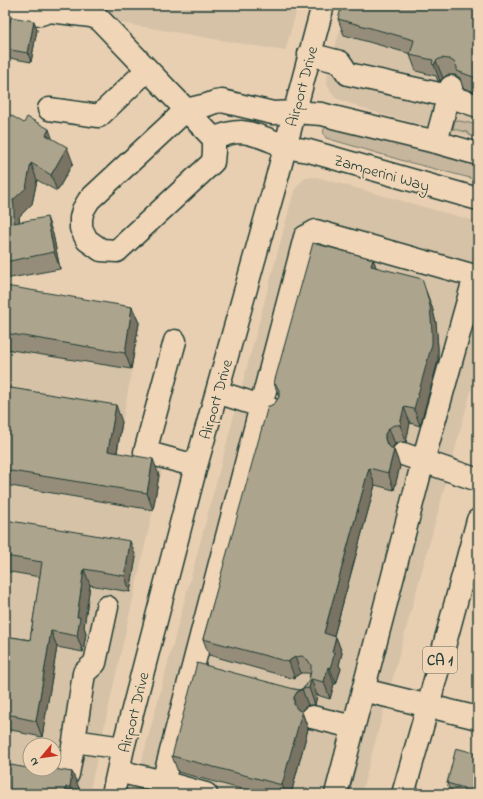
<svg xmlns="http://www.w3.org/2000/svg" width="483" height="799" font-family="'Indie Flower',sans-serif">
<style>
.built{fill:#d6c2a7;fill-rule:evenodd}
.green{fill:#c6b69d;stroke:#727a68}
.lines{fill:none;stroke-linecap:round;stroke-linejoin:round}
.minor-casing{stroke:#1f3d34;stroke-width:25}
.highway-casing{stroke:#1f3d34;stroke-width:25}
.minor{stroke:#f0d5b7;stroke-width:22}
.highway{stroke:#f0d5b7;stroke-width:22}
.wall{fill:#958d79;stroke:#1f3d34}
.shaded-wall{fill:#797363;stroke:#1f3d34}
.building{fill:#ada48d;stroke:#1f3d34}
.labels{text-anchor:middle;stroke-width:4;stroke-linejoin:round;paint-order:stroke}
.shield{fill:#f0d5b7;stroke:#5e6b5b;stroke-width:1}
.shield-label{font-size:15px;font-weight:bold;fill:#1f3d34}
.street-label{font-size:16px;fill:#1f3d34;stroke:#f0d5b7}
</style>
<rect width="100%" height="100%" fill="#e8cfb2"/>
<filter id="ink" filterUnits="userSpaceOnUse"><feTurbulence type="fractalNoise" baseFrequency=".025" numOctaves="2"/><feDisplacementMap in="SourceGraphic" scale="8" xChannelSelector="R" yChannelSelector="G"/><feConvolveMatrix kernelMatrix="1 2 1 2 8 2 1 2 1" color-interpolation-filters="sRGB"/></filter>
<g filter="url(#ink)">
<path class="built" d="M 85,5 L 298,5 L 285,51 L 115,22 L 102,8 Z
M 348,5 L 478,5 L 478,139 L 380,114 L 335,98 L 327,85 L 328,69 Z
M 316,177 L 478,222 L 478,365 L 361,794 L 133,794 L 294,191 L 299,184 L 305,178 Z
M 5,301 L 141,321 L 115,462 L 162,470 L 89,794 L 5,794 ZM 30,745 L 54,745 L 54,769 L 30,769 Z"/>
<path class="green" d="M 455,120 L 478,125 L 478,138 L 469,135 L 467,132 L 453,129 Z
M 330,125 L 478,166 L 478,180 L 404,161 L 326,138 C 322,131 322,129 330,125 Z"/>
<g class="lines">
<defs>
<path id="minor" d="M 10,5 L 15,10 L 29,13 L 41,14 L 50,11 L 91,16 L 99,19 L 103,23 L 214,139 L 214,151 L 213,162 L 117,251 L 101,250 L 87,240 L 81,228 L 81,218 L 83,210 L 89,200 L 186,110 L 207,105 L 215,102 L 222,101 L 273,113 L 294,112 L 322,114 L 333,117 L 436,142 L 478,154
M 309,54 L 340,62 L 348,74 L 448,96 L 478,106
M 49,109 L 99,116 L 147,70
M 214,139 C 222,135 231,132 241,132 C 256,133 271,141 285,146 C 293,148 301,150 309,151 L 478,199
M 436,142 L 451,87
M 175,341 L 145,452 L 196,466
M 217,392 L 273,410
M 403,454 L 478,480
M 107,607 L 95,663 L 84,673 L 74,741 L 123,748
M 363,690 L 478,718
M 312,717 L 353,727
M 118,771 L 163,782
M 68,774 L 74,741
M 113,794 L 123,748 L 196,466 L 277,178 L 323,5
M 206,794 L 163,782 L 305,237 L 316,231 L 475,276 L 423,461 L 336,794"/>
<path id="highway" d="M 403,794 L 428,706 L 478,520"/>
</defs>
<use href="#minor" class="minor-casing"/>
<use href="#highway" class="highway-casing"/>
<use href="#minor" class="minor"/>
<use href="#highway" class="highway"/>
</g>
<path class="wall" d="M 478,5 L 478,93 L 463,88 L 460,78 L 455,75 L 447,75 L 443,78 L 440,81 L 438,81 L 436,76 L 416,71 L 410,55 L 411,54 L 344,35 L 338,19 Z
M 34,21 L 37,30 L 31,62 L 9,58 L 5,49 Z
M 5,116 L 52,139 L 73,163 L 57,191 L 37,180 L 32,204 L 19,217 L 20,222 L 53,234 L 60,269 L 5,279 Z
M 373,259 L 376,267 L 432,307 L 436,323 L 438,348 L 438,361 L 420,426 L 410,423 L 406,442 L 400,442 L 395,444 L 392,449 L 394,450 L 400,466 L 394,490 L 375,485 L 334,636 L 336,637 L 342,653 L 339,665 L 341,669 L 336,684 L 334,684 L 330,699 L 317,695 L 315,705 L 308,705 L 303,709 L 301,712 L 302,712 L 308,729 L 291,794 L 259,794 L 178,772 L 172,756 L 294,689 L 300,690 L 306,686 L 309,680 L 310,674 L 308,673 L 301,673 L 296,676 L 295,679 L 209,655 L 203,639 L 270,406 L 275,403 L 279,397 L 274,383 Z
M 5,291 L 132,307 L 139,323 L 131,369 L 5,349 Z
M 5,387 L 122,422 L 117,453 L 159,475 L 153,510 L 5,485 Z
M 5,520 L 136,557 L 130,592 L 90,585 L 84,627 L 86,633 L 83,652 L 57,647 L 42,737 L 22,733 L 22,732 L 5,729 L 5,636 L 30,640 L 40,577 L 5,571 Z
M 478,754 L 478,794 L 462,794 L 450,791 L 447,783 Z
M 50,772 L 72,772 L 79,788 L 78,794 L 5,794 Z"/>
<path class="shaded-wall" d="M 34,21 L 37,30 L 31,62 L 28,53 Z
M 436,61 L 443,78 L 440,81 L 434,65 Z
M 49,129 L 55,146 L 46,135 Z
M 67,147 L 73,163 L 57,191 L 51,175 Z
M 31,163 L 37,180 L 32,204 L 19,217 L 20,224 L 14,223 L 13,200 Z
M 47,217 L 53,234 L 60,269 L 54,252 Z
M 373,259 L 379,275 L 371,266 Z
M 426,291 L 432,307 L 436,323 L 438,348 L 438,361 L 420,426 L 414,409 Z
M 132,307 L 139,323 L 131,369 L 125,353 Z
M 116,405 L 122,422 L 114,468 L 108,451 Z
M 404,407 L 410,423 L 406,442 L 400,425 Z
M 389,428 L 395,444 L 391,450 L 391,456 L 385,439 L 385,434 Z
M 394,450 L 400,466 L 394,490 L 388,473 Z
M 153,459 L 159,475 L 153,510 L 147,493 Z
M 369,468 L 375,485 L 330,650 L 324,633 Z
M 130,541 L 136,557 L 130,592 L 125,576 Z
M 84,569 L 90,585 L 84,627 L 86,633 L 83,652 L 77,636 L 77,617 Z
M 51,631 L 57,647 L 42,737 L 36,721 Z
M 336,637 L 342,653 L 339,665 L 341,669 L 336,684 L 330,668 L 332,652 Z
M 295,657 L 301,673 L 296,676 L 295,679 L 289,662 L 290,660 Z
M 328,667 L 334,684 L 330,699 L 324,682 Z
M 311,679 L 317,695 L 315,705 L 309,688 Z
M 302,689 L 308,705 L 303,709 L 300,714 L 302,712 L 308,729 L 291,794 L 286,794 L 282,785 L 294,704 L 294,697 L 297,692 Z
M 72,772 L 79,788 L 78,794 L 72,794 L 70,787 Z
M 66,787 L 69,794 L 65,794 Z"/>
<path class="building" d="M 342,5 L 478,5 L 478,79 L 476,78 L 457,71 L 457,67 L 454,62 L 449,59 L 441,58 L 436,61 L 434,65 L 432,64 L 433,60 L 410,55 L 414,40 L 338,19 Z
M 11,17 L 34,21 L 28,53 L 5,49 Z
M 7,113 L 24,123 L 27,117 L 49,129 L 46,135 L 67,147 L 51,175 L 31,163 L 26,188 L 13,200 L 14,207 L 14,223 L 47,217 L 54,252 L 5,262 L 5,116 Z
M 313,243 L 373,259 L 371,266 L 422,279 L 426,291 L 430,306 L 432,331 L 432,344 L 414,409 L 404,407 L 400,425 L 394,425 L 389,428 L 385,434 L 385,439 L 387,445 L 394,450 L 388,473 L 369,468 L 324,633 L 336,637 L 332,652 L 335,653 L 330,668 L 328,667 L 324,682 L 311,679 L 309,688 L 302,689 L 297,692 L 294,697 L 294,704 L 297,709 L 302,712 L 282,785 L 172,756 L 197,663 L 294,689 L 300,690 L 306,686 L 309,680 L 311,671 L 311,665 L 308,660 L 302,656 L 295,657 L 290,660 L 289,662 L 203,639 L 268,406 L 270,406 L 275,403 L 279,397 L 279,390 L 276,385 L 274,383 Z
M 6,286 L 132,307 L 125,353 L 5,333 L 5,291 Z
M 5,387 L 116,405 L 108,451 L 153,459 L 147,493 L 5,470 Z
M 5,520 L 130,541 L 125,576 L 84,569 L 77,617 L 80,617 L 77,636 L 51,631 L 36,721 L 17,717 L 17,716 L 5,714 L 5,636 L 30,640 L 42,562 L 5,556 Z
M 478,668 L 478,675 L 476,675 Z
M 456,748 L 478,754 L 478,794 L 463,794 L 464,788 L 447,783 Z
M 5,764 L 50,772 L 50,769 L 54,769 L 72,772 L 70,787 L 66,787 L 65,794 L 5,794 Z"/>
</g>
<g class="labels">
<rect class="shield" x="423" y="647" width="34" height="26" rx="3"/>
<g class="shield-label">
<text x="440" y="665">CA 1</text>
</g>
<g class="street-label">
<text transform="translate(301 86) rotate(-75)" y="6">Airport Drive</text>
<text transform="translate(382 172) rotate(16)" y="6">Zamperini Way</text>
<text transform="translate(215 399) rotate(-74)" y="6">Airport Drive</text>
<text transform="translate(133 712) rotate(-76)" y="6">Airport Drive</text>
</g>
</g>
<rect width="483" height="799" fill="none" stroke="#f0d5b7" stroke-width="20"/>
<rect x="10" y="10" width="463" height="779" fill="none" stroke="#1f3d34" stroke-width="1.5" filter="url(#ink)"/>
<g transform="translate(42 757) rotate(241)"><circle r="19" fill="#f0d5b7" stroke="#9c9883"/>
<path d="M0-3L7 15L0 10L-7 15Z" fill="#c8321e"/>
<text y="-6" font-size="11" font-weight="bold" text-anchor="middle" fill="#1f3d34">N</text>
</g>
</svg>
